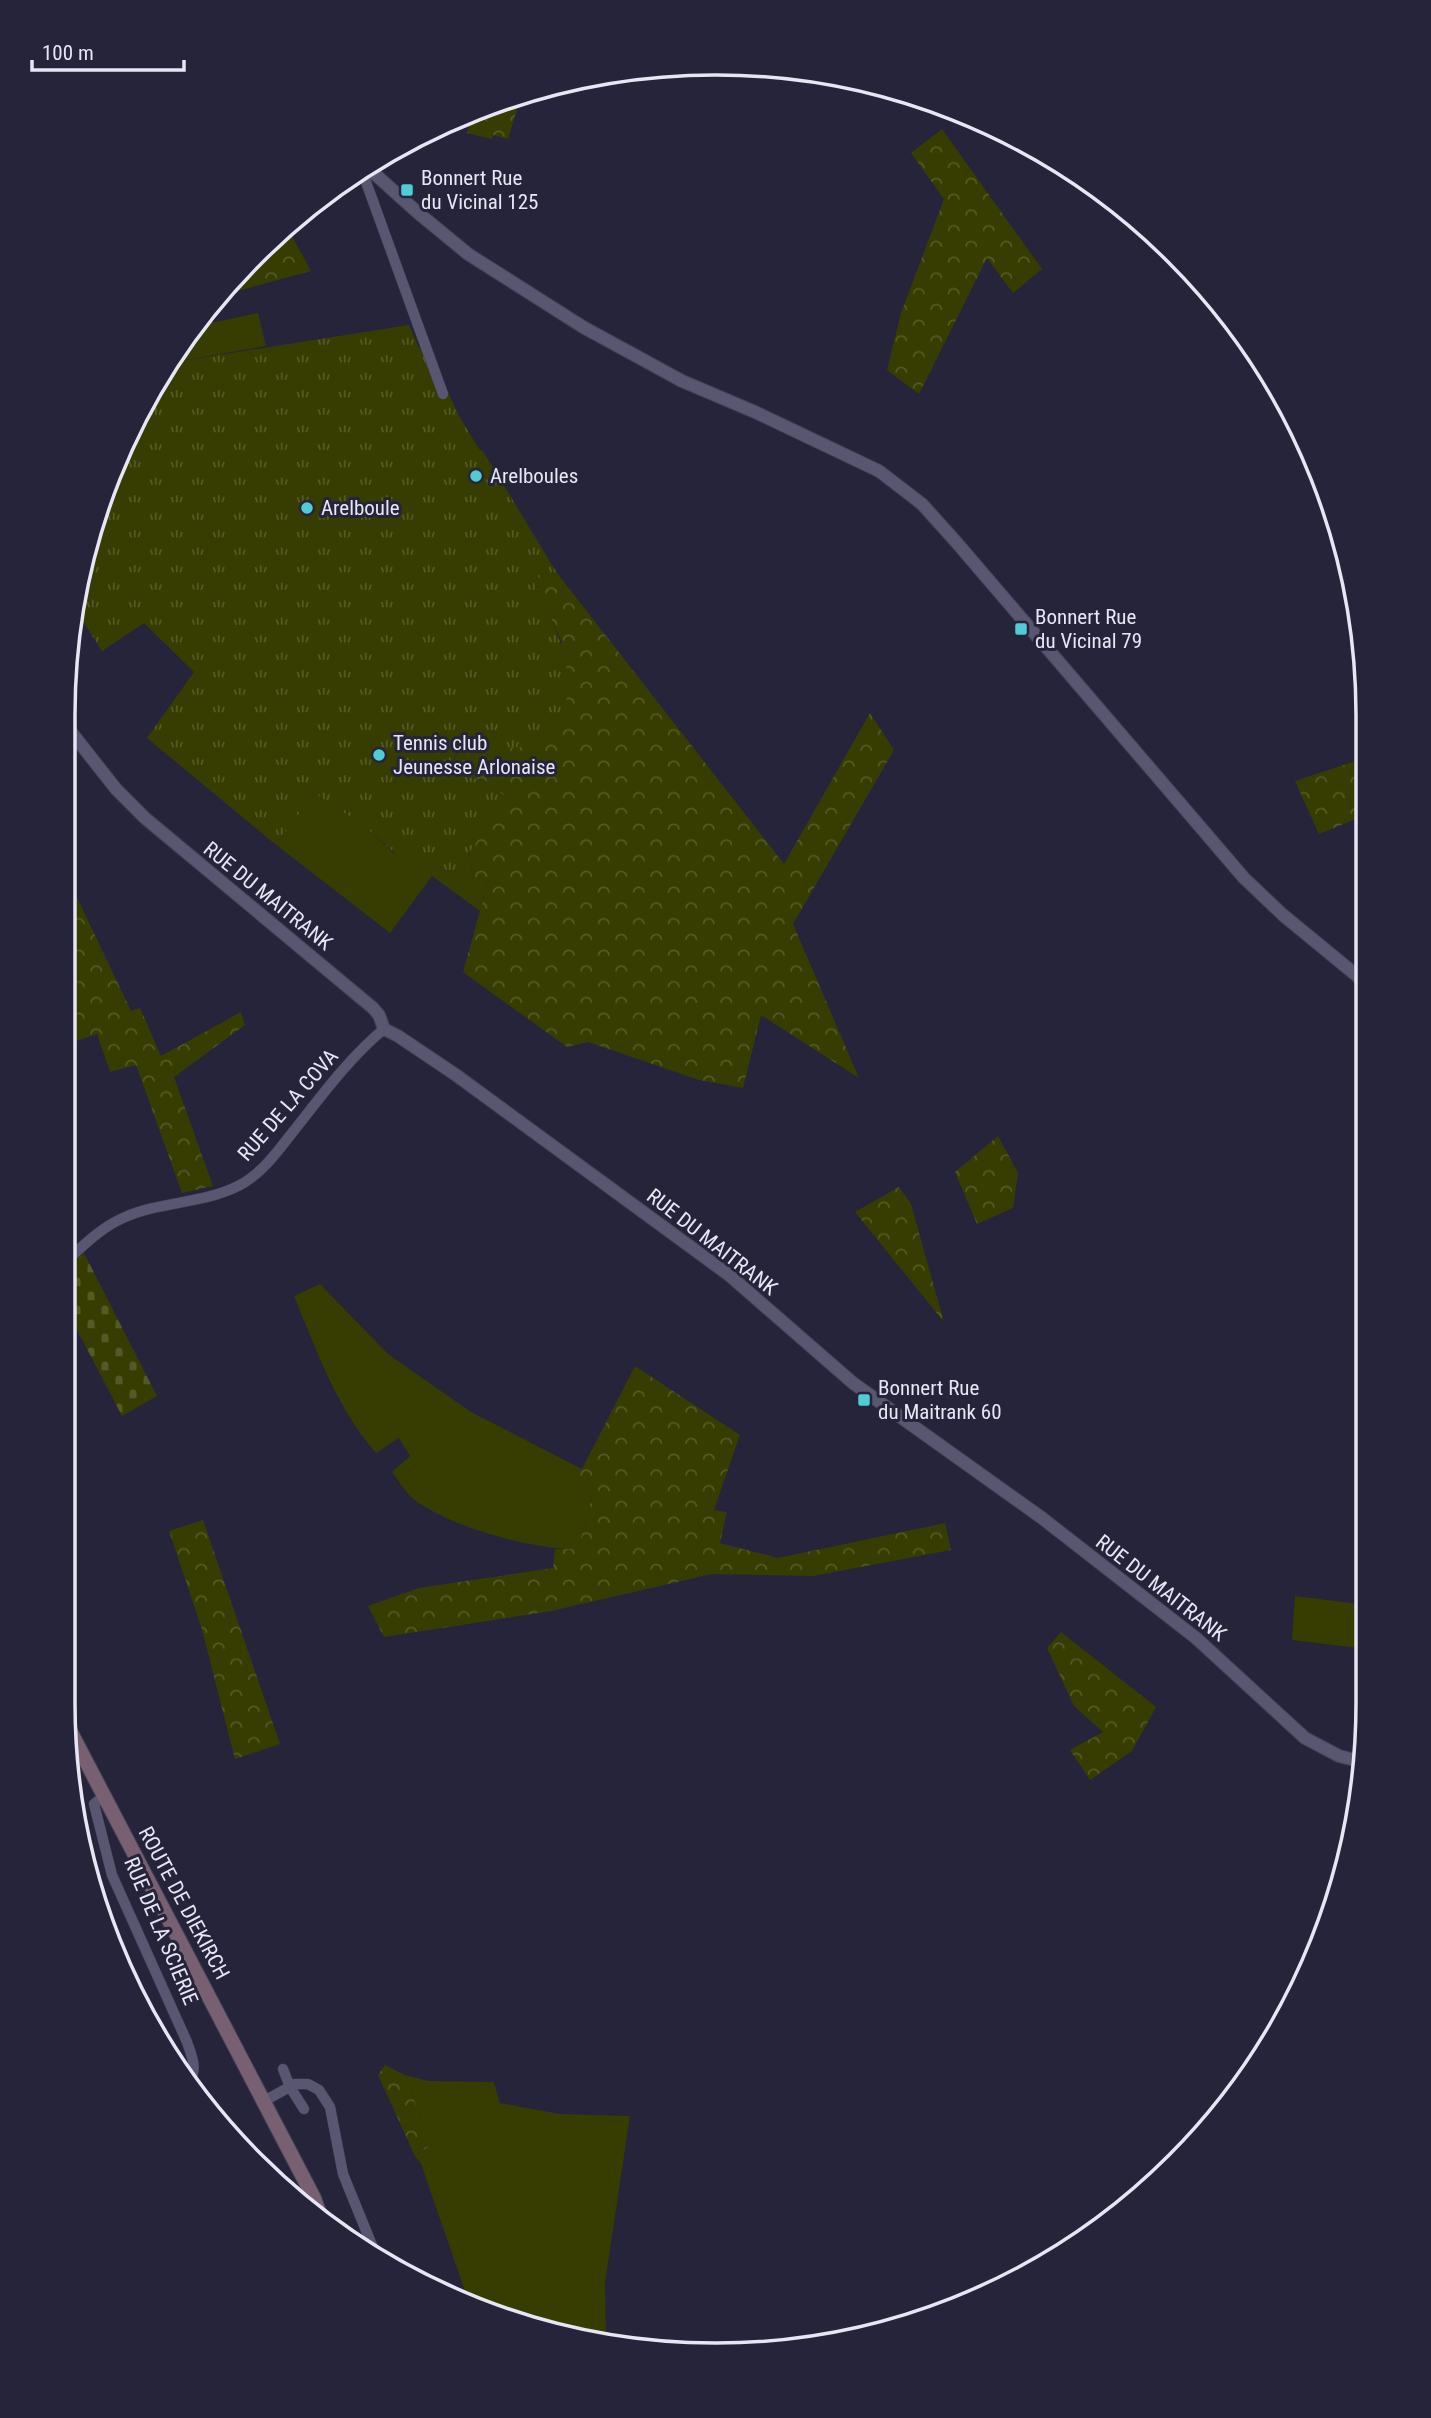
<svg xmlns="http://www.w3.org/2000/svg" width="1431" height="2418" font-family="'Roboto Condensed',sans-serif">
<style>
.grass{fill:#373d00}
.forest{fill:url(#forest-crowns)}
.cemetery{fill:url(#cemetery-stones)}
.park{fill:url(#park-tufts)}
.lines{fill:none;stroke-linecap:round;stroke-linejoin:round}
.minor-casing{stroke:#434054;stroke-width:11}
.tertiary-casing{stroke:#434054;stroke-width:14}
.secondary-casing{stroke:#434054;stroke-width:16}
.minor{stroke:#585670;stroke-width:10}
.tertiary{stroke:#585670;stroke-width:12}
.secondary{stroke:#786072;stroke-width:14}
.poi-dot{fill:#51ccd5;stroke:#25243a;stroke-width:2.5}
.labels{text-anchor:middle;stroke-width:6;stroke-linejoin:round;paint-order:stroke}
.poi-label{font-size:21px;fill:#e6e6f5;stroke:#25243a;text-anchor:start}
.street-label{font-size:21px;fill:#e6e6f5;stroke:#25243a}
.rim{fill:none;stroke:#e6e6f5;stroke-width:3.5}
</style>
<defs>
<pattern id="forest-crowns" width="20" height="18" patternUnits="userSpaceOnUse" patternTransform="scale(1.75)"><rect width="20" height="18" fill="#373d00"/><path d="M2 6a3 3 0 1 1 6 0M12 15a3 3 0 1 1 6 0" fill="none" stroke="#545926"/></pattern>
<pattern id="cemetery-stones" width="16" height="16" patternUnits="userSpaceOnUse" patternTransform="scale(1.75)"><rect width="16" height="16" fill="#373d00"/><path d="M2 7V4a2 2 0 0 1 4 0v3zM10 15v-3a2 2 0 0 1 4 0v3z" fill="#545926"/></pattern>
<pattern id="park-tufts" width="24" height="20" patternUnits="userSpaceOnUse" patternTransform="scale(1.75)"><rect width="24" height="20" fill="#373d00"/><path d="M3 7l-1-3M5 7V3M7 7l1-3M15 17l-1-3M17 17v-4M19 17l1-3" fill="none" stroke="#545926"/></pattern>
</defs>
<rect width="100%" height="100%" fill="#25243a"/>
<path class="grass" d="M 258,313 L 266,346 L 168,363 L 173,353 L 195,326 Z
M 313,792 L 364,826 L 395,854 L 404,842 L 451,877 L 469,852 L 473,878 L 489,879 L 480,911 L 432,876 L 390,933 L 275,844 L 293,823 Z
M 320,1284 L 388,1354 L 471,1412 L 582,1469 L 574,1490 L 592,1497 L 578,1549 C 531,1549 456,1529 416,1501 C 407,1495 399,1481 392,1472 L 410,1456 L 399,1438 L 376,1453 C 336,1407 317,1351 294,1296 Z
M 1295,1596 L 1367,1605 L 1367,1649 L 1292,1640 Z
M 405,2075 L 428,2081 L 494,2082 L 500,2103 L 560,2114 L 630,2116 L 605,2283 L 606,2341 L 546,2333 L 467,2297 L 421,2164 L 415,2156 L 431,2145 Z"/>
<path class="forest" d="M 521,96 L 508,139 L 493,135 L 492,139 L 467,133 L 473,111 Z
M 942,129 L 1042,269 L 1013,293 L 987,258 L 919,394 L 887,370 L 901,313 L 944,199 L 911,153 Z
M 287,227 L 311,271 L 219,296 L 254,254 Z
M 557,573 L 784,864 L 870,713 L 894,750 L 793,924 L 859,1078 L 761,1015 L 743,1088 L 699,1080 L 588,1042 L 567,1047 L 463,972 L 489,879 L 473,878 L 469,852 L 508,799 L 486,781 L 449,773 L 460,746 L 481,749 L 562,642 L 531,576 Z
M 1362,759 L 1367,763 L 1367,819 L 1361,817 L 1319,834 L 1295,781 Z
M 64,870 L 131,1011 L 140,1008 L 161,1056 L 241,1012 L 245,1025 L 174,1077 L 213,1186 L 182,1193 L 136,1065 L 110,1072 L 97,1034 L 64,1045 Z
M 998,1136 L 1018,1173 L 1013,1208 L 977,1224 L 955,1172 Z
M 899,1187 L 911,1204 L 944,1322 L 855,1212 Z
M 635,1366 L 740,1435 L 714,1510 L 727,1512 L 720,1543 L 778,1558 L 945,1523 L 951,1550 L 813,1576 L 712,1574 L 551,1611 L 384,1637 L 368,1606 L 419,1588 L 553,1568 L 555,1549 L 578,1549 L 592,1497 L 574,1490 L 582,1469 Z
M 203,1520 L 280,1744 L 235,1759 L 201,1626 L 169,1531 Z
M 1061,1632 L 1156,1707 L 1132,1751 L 1090,1780 L 1070,1750 L 1103,1732 L 1074,1706 L 1047,1648 Z
M 385,2065 L 405,2075 L 431,2145 L 415,2156 L 378,2075 Z"/>
<path class="cemetery" d="M 84,1253 L 157,1396 L 122,1416 L 64,1305 L 64,1272 Z"/>
<path class="park" d="M 409,325 L 418,346 L 431,356 L 460,418 L 479,449 L 483,451 L 557,573 L 531,576 C 550,617 576,660 565,707 C 562,720 553,734 547,746 L 481,749 L 459,746 L 449,773 L 486,781 L 508,799 L 451,877 L 404,843 L 396,854 L 364,826 L 313,792 L 293,823 L 275,844 L 147,738 L 194,672 L 144,623 L 102,651 L 77,612 L 98,506 L 168,363 Z"/>
<g class="lines">
<defs>
<path id="minor" d="M 364,167 L 366,182 L 443,394
M 64,1263 C 82,1247 100,1228 123,1218 C 160,1201 204,1204 240,1185 C 263,1173 280,1148 296,1128 C 323,1094 350,1057 384,1029
M 104,1796 L 94,1804 L 112,1875 L 187,2042 C 192,2057 198,2068 189,2083
M 283,2069 L 290,2087 L 304,2109
M 264,2101 L 295,2084 L 308,2084 L 319,2090 L 330,2107 L 343,2174 L 376,2255"/>
<path id="tertiary" d="M 366,166 L 417,212 L 468,254 L 583,327 L 682,381 L 755,412 L 879,471 L 922,504 L 957,543 L 1244,878 L 1283,915 L 1367,984
M 64,723 L 116,789 L 145,818 L 373,1008 L 379,1015 L 384,1029 L 398,1036 L 456,1075 L 729,1275 L 853,1383 L 1042,1518 L 1196,1638 L 1305,1738 L 1339,1756 L 1363,1762"/>
<path id="secondary" d="M 67,1725 L 314,2198 L 320,2215"/>
</defs>
<use href="#minor" class="minor-casing"/>
<use href="#tertiary" class="tertiary-casing"/>
<use href="#secondary" class="secondary-casing"/>
<use href="#minor" class="minor"/>
<use href="#tertiary" class="tertiary"/>
<use href="#secondary" class="secondary"/>
</g>
<g class="poi-dot">
<rect x="400" y="183" width="14" height="14" rx="3.5"/>
<circle cx="476" cy="476" r="7"/>
<circle cx="307" cy="508" r="7"/>
<rect x="1014" y="622" width="14" height="14" rx="3.5"/>
<circle cx="379" cy="755" r="7"/>
<rect x="857" y="1393" width="14" height="14" rx="3.5"/>
</g>
<g class="labels">
<g class="poi-label">
<text x="421" y="185">Bonnert Rue<tspan x="421" dy="24">du Vicinal 125</tspan></text>
<text x="490" y="483">Arelboules</text>
<text x="321" y="515">Arelboule</text>
<text x="1035" y="624">Bonnert Rue<tspan x="1035" dy="24">du Vicinal 79</tspan></text>
<text x="393" y="750">Tennis club<tspan x="393" dy="24">Jeunesse Arlonaise</tspan></text>
<text x="878" y="1395">Bonnert Rue<tspan x="878" dy="24">du Maitrank 60</tspan></text>
</g>
<g class="street-label">
<text transform="translate(268 896) rotate(39)" y="7">RUE DU MAITRANK</text>
<text transform="translate(288 1105) rotate(-49)" y="7">RUE DE LA COVA</text>
<text transform="translate(712 1242) rotate(38)" y="7">RUE DU MAITRANK</text>
<text transform="translate(1161 1588) rotate(38)" y="7">RUE DU MAITRANK</text>
<text transform="translate(184 1903) rotate(62)" y="7">ROUTE DE DIEKIRCH</text>
<text transform="translate(161 1931) rotate(67)" y="7">RUE DE LA SCIERIE</text>
</g>
</g>
<path d="M0 0H1431V2418H0ZM715 75H716A640 640 0 0 1 1356 715V1703A640 640 0 0 1 716 2343H715A640 640 0 0 1 75 1703V715A640 640 0 0 1 715 75Z" fill="#25243a" fill-rule="evenodd"/>
<path class="rim" d="M715 75H716A640 640 0 0 1 1356 715V1703A640 640 0 0 1 716 2343H715A640 640 0 0 1 75 1703V715A640 640 0 0 1 715 75Z"/>
<path d="M32 60v10h152v-10" fill="none" stroke="#e6e6f5" stroke-width="3.5"/>
<text x="42" y="60" font-size="21" fill="#e6e6f5" stroke="#25243a" stroke-width="5" paint-order="stroke">100 m</text>
</svg>
